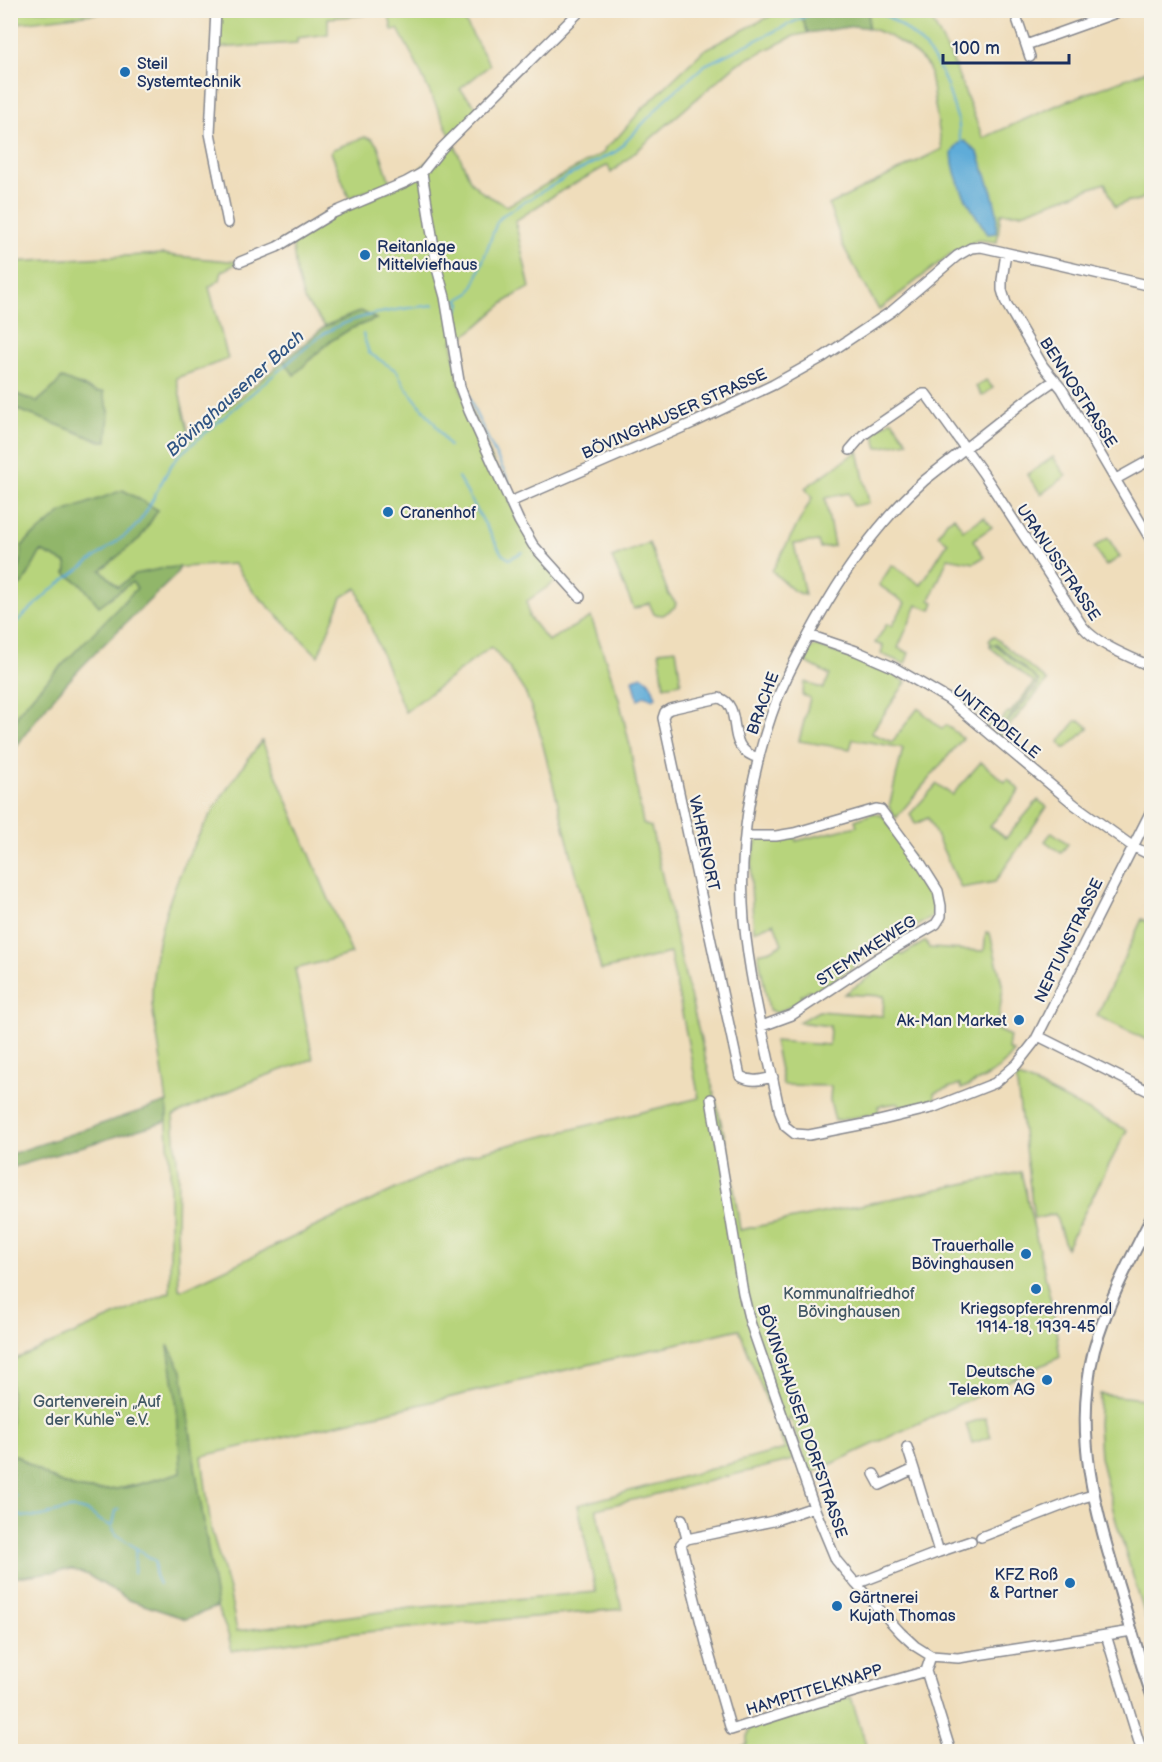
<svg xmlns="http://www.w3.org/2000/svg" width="1162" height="1762" font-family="'Balsamiq Sans',sans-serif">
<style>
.green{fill:#b7d47b;stroke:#69826c;stroke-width:1.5;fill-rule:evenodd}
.forest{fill:#91b66b;stroke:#567264;stroke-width:1.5}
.water{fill:#5facd8;stroke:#3d6e9b;stroke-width:1.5}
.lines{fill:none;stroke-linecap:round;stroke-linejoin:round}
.stream{stroke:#5facd8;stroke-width:2}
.minor-casing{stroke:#85868c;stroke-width:12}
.major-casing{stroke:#85868c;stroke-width:14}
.minor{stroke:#fff;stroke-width:9}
.major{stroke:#fff;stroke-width:10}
.poi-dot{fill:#1f6fb2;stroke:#f7f3e8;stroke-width:2}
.labels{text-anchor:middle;stroke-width:4.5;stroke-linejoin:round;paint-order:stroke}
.poi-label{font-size:16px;fill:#1b2f5e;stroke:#f7f3e8;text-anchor:start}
.street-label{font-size:16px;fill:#1b2f5e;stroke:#f7f3e8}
.park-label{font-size:16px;fill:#425865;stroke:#f7f3e8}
.water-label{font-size:18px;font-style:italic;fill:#2f5483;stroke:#f7f3e8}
</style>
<rect width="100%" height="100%" fill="#f7f3e8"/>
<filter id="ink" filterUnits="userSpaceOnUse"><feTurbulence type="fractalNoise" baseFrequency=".0167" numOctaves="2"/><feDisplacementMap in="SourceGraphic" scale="12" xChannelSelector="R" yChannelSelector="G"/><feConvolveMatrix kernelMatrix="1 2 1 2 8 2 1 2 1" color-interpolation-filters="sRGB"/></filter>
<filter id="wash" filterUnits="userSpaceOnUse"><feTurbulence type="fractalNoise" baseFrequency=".008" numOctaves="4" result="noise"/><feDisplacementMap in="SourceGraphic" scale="24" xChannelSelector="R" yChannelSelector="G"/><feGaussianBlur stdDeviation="1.35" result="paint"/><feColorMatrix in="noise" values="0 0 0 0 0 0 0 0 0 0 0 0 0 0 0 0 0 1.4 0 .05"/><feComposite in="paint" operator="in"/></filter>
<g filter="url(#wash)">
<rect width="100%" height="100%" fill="#efddbb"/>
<path class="green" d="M 10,11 L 11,10 L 117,11 L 11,24 Z
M 216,11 L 365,11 L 365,15 L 328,18 L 328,34 L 297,38 L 297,43 L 215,48 Z
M 388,11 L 459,11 L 490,65 L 460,89 L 480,111 L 452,139 L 471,182 L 483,193 L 507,206 L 605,152 L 604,149 L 618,137 L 642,109 L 704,50 L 780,11 L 799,11 L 808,33 L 794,36 L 737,64 L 611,173 L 608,165 L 556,194 L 515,221 L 530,288 C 499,299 479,333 452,341 L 460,387 L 519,521 L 562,577 L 527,601 L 529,617 L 548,641 L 591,617 L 619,699 L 630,746 L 643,824 L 651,827 L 682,963 L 730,1159 L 740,1230 L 1021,1172 L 1053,1310 L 1060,1357 L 810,1474 L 790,1418 L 782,1423 L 793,1460 L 596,1509 L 622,1609 L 354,1633 L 232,1651 L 228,1634 L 217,1607 L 195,1466 L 187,1403 L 168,1347 L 176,1397 L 182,1472 C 150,1480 114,1495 81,1489 C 57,1485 35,1468 16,1455 L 11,1456 L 11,1361 L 170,1292 L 170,1171 L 166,1112 L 167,1102 C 164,1084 162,1066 159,1048 C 157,1033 153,1018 152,1003 C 151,906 204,814 262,741 L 352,954 L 295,969 L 313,1059 L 254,1080 L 173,1116 L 178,1170 L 177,1229 L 179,1289 L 181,1290 L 468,1155 L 699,1098 L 670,953 L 601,970 L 538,726 L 526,694 L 509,668 L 491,647 L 405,712 L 368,620 L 357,588 L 342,597 L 318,656 L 253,591 L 234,564 L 165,568 L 118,587 L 101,570 L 140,538 L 158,510 L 145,503 L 32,536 L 22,546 C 21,560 22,570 11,579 L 11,407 L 100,441 L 109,411 L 104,396 L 79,384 L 52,389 L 37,402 L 11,392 L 10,327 L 12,327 L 11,262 L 164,254 L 175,256 L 240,262 L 222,271 L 220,280 L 209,287 L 228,359 L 176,378 L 190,439 L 284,361 L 294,374 L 329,342 L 350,329 L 376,319 L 361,312 L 325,326 L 304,300 L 296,272 L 292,239 L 303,231 L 406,182 L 452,139 L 413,57 L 398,29 L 392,30 ZM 739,1329 L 785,1449 L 578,1505 L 596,1592 L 411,1608 L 237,1631 L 229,1590 L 211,1529 L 202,1456 Z
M 869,11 L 934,11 L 928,13 L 952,59 L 983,138 L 1062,103 L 1151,69 L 1151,194 L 1135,202 L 1129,201 L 1115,207 L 1105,183 L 1022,213 L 1001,213 L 997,242 L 978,240 L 952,253 L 879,310 L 843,246 L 829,205 L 942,149 L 929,68 C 917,51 888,33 868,28 Z
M 365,137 L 372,139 L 378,146 L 390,182 L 349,198 L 331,152 L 333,149 Z
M 986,380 L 993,388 L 982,396 L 976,387 Z
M 892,420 L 908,442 L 878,448 L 873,431 Z
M 858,451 L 869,503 L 853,506 L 849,493 L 825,498 L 834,546 L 820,548 L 818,541 L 794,544 L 805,595 L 794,591 L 772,571 L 812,498 L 805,488 Z
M 1053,457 L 1066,476 L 1041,494 L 1027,475 Z
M 954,517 L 963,530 L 984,517 L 992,527 L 973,540 L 984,557 L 974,563 L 948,558 L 930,600 L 934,602 L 931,610 L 917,605 L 898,648 L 909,653 L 905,664 L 881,654 L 883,646 L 875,643 L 887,624 L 892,626 L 905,603 L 879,585 L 892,565 L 921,585 L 948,542 L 938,535 L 947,521 Z
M 1108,538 L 1120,557 L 1106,566 L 1094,547 Z
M 649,543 L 669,595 L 676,603 L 675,607 L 663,615 L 654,614 L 649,603 L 634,609 L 612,558 Z
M 41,551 L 66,563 L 67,570 L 65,573 L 82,585 L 99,606 L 132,582 L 138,588 L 35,693 L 19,712 L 11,730 L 11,593 L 24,582 Z
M 993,636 L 1047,681 L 1000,737 L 978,717 L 978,712 L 999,730 L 1001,730 L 1038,686 L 1039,681 L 997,644 L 990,645 L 991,643 L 989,641 Z
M 993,645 L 997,646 L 1036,679 L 1037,683 L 1001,728 L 997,725 L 1008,712 L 1010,713 L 1034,683 L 990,647 Z
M 815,646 L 865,661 L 864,665 L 876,670 L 878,666 L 906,682 L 871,733 L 892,742 L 918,708 L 942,729 L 946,725 L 963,738 L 896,818 L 889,807 L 903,748 L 853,739 L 850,749 L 799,741 L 810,698 L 802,695 L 805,682 L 823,689 L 830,675 L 802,660 L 809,650 Z
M 676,649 L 681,683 L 664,686 L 659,651 Z
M 945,688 L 967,703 L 972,697 L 977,700 L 972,707 L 968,708 L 943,690 Z
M 1076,721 L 1081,721 L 1088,727 L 1088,729 L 1066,748 L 1064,748 L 1059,742 Z
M 981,762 L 1005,782 L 1008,779 L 1020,790 L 990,826 L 1006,838 L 1038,800 L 1047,807 L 995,882 L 961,888 L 928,818 L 915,824 L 910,814 L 937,784 L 952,795 Z
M 874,813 L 883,816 L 916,863 L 909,866 L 933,901 L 934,913 L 931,917 L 897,939 L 889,933 L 876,944 L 879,949 L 813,994 L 809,990 L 801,996 L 803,1000 L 777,1013 L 769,1010 L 758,953 L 771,950 L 782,944 L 774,923 L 754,931 C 752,902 747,864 758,837 L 795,836 L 796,841 L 857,826 L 855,820 Z
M 1052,832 L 1068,844 L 1061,853 L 1045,841 Z
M 1142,919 L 1151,924 L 1151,1042 L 1097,1016 Z
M 986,932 L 990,933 L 1003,988 L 997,1030 L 1010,1036 L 1008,1049 L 1014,1052 C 999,1072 984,1079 961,1089 L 960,1084 L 934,1093 L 935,1099 L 901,1108 L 899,1103 L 878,1106 L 879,1113 L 835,1121 L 830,1100 L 831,1086 L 783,1085 L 774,1041 L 829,1045 L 830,1026 L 798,1022 L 819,1011 L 883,1016 L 884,996 L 844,994 L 871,976 L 868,968 L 896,950 L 902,955 L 926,941 L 929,948 L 984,951 Z
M 1016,1077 L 1039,1086 L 1127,1130 L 1066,1248 L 1055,1214 L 1034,1219 Z
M 1100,1394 L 1151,1400 L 1151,1635 L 1116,1521 L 1100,1457 L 1098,1424 Z
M 985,1418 L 991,1437 L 972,1443 L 966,1424 Z
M 851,1697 L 868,1751 L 730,1752 L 747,1744 L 747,1737 L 751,1726 Z"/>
<path class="forest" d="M 799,11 L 869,11 L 868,28 L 855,26 L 808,33 Z
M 361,311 L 376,319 L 350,329 L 329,342 L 294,375 L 284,361 L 325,326 Z
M 62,378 L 96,392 L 104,392 L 104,396 L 109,411 L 107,441 L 100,441 L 11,407 L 11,392 L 37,402 L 52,389 Z
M 123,490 L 158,510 L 140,538 L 101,570 L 118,587 L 135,574 L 165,568 L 180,567 L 175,576 C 117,632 54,687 11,755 L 11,730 L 19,712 L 35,693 L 137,588 L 132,582 L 99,606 L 82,585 L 65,573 L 67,570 L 66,563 L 41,551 L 24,582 L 11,593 L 11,579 C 22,570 21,560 22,546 L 32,536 L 37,533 L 61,513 Z
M 167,1102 L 167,1121 L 11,1168 L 11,1154 Z
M 168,1345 L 182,1371 L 195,1466 L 217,1607 L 186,1619 L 129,1600 L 88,1575 L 72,1569 L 11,1578 L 11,1456 L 15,1455 C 35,1468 57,1485 81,1489 C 114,1495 150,1481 181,1472 L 176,1397 Z"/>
<path class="water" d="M 965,141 L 978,153 L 992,192 L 997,213 L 996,233 L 988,234 C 972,210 953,183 952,153 L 958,144 Z
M 642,676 C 651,680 653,689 656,697 L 653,699 L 645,695 L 638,700 L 633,679 Z"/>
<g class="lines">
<path class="stream" d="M 874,10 C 897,19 928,45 939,68 C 948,84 952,103 958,120 C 960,128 958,135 962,143
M 363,334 L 369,353 L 397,371 L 404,385 L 435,424 L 449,446
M 456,336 L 455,316 L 461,303 L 458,300 L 470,293 L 474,285 L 497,222 L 503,215 L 568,176 L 617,151 L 667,98 L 705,65 L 818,10
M 459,348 L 464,380 L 474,410 L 510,484
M 458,477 L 502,554 L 509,559 L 523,552
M 10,628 L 51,590 L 131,531 C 152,511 159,479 178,456 L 316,339 C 349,314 393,310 433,305
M 10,1464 L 11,1462
M 10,1501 L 16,1495
M 10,1510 L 23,1517 C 30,1515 35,1518 42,1516 C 57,1513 69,1505 85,1511 C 95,1514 98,1522 110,1525 L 117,1535 L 155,1561 L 155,1576 L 159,1584
M 111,1526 L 113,1524 L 116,1511 L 119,1509
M 134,1573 L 136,1549"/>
</g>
</g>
<g filter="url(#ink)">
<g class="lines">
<defs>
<path id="minor" d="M 216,10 L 210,133 L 228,223
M 1014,10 L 1026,45 L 1124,10
M 1026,45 L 1030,57
M 422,173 L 438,272 L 445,297 L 460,387 L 469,411 L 519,521 L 533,545 L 580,597
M 1006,253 L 1002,280 L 1002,290 L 1006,303 L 1043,366 L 1062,389 L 1152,542
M 240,262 L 277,247 L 333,213 L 406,182 L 422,173 L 442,148 L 581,10
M 1055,380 L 1025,401 L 925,480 C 880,520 846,568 817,620 C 803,645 789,670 778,697 C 751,767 738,846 744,920 C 750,985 767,1049 780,1113 L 785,1126 L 795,1134 L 809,1135 L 870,1123 L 932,1108 L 995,1083 L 1017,1064 L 1035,1041 L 1152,809
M 850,450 L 863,435 L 923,394 L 926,394 L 983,473 L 1083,627 C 1098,645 1130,657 1152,667
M 1116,479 L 1152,459
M 510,502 L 695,422 L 773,385 L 823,357 L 892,311 L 957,256 L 971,248 L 981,247 L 999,251 L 1152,286
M 809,635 L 856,651 L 893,667 L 948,699 L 1075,805 L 1132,846 L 1152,856
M 758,758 C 752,756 746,753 742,748 C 730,735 740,704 719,698 L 670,709 L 665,712 L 663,718 L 740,1076 C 752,1083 760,1080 773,1077
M 745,836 L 776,836 L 794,833 L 876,809 L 881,810 L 921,864 L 938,891 L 941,906 L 941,916 L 936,924 L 878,958 L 792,1015 L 762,1026
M 1038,1036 L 1152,1093
M 711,1099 L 743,1293 L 750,1322 L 814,1507 L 836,1560 L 856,1584 L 901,1633 L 915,1646 L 931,1656 L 958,1658 L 1132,1631
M 1140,1240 L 1152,1245
M 907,1447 L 914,1469
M 814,1507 L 773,1521 L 687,1539 L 681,1544 L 707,1647 L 731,1730 L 816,1703 L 926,1671
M 682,1519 L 687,1539
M 981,1537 L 1082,1498 L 1093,1495
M 939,1552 L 971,1541
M 856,1584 L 939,1552 L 914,1469 L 880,1485 L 874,1474
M 1106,1635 L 1142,1752
M 931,1656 L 926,1671 L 951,1752"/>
<path id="major" d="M 1152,1217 C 1130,1260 1107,1303 1094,1350 C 1073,1433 1095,1512 1120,1591 C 1130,1626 1140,1661 1152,1695"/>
</defs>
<use href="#minor" class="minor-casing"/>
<use href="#major" class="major-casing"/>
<use href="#minor" class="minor"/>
<use href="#major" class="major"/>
</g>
</g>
<g class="poi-dot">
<circle cx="125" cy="72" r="6"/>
<circle cx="365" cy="255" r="6"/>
<circle cx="388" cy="512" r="6"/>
<circle cx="1019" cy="1020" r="6"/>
<circle cx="1026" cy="1254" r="6"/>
<circle cx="1036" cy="1289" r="6"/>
<circle cx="1047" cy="1380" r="6"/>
<circle cx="1070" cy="1583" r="6"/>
<circle cx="837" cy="1606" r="6"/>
</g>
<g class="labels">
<g class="poi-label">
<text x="137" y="69">Steil<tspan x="137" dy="18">Systemtechnik</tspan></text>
<text x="377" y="252">Reitanlage<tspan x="377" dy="18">Mittelviefhaus</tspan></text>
<text x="400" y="518">Cranenhof</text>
<text x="1007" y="1026" text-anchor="end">Ak-Man Market</text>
<text x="1014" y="1251" text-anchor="end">Trauerhalle<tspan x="1014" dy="18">Bövinghausen</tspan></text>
<text x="1036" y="1314" text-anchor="middle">Kriegsopferehrenmal<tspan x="1036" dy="18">1914-18, 1939-45</tspan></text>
<text x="1035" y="1377" text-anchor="end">Deutsche<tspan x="1035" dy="18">Telekom AG</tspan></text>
<text x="1058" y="1580" text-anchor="end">KFZ Roß<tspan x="1058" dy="18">&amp; Partner</tspan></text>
<text x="849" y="1603">Gärtnerei<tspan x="849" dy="18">Kujath Thomas</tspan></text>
</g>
<g class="street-label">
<text transform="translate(1079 392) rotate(57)" y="6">BENNOSTRASSE</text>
<text transform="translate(674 413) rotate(-24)" y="6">BÖVINGHAUSER STRASSE</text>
<text transform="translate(1059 562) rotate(56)" y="6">URANUSSTRASSE</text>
<text transform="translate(762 703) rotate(-70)" y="6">BRACHE</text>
<text transform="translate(997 721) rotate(39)" y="6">UNTERDELLE</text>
<text transform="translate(705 843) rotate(78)" y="6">VAHRENORT</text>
<text transform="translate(1068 940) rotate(-64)" y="6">NEPTUNSTRASSE</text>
<text transform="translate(866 950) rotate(-33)" y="6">STEMMKEWEG</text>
<text transform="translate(803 1421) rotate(71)" y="6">BÖVINGHAUSER DORFSTRASSE</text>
<text transform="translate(814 1689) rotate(-17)" y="6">HAMPITTELKNAPP</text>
</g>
<g class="park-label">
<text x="849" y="1299">Kommunalfriedhof<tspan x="849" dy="18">Bövinghausen</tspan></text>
<text x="97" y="1407">Gartenverein „Auf<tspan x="97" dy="18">der Kuhle“ e.V.</tspan></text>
</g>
<g class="water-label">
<text transform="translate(235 393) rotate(-42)" y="6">Bövinghausener Bach</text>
</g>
</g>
<rect width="1162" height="1762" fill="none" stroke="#f7f3e8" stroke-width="36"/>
<path d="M943 54v9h126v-9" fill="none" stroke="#1b2f5e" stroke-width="3"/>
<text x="952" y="54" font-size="18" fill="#1b2f5e" stroke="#f7f3e8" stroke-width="4.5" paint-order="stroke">100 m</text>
</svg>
